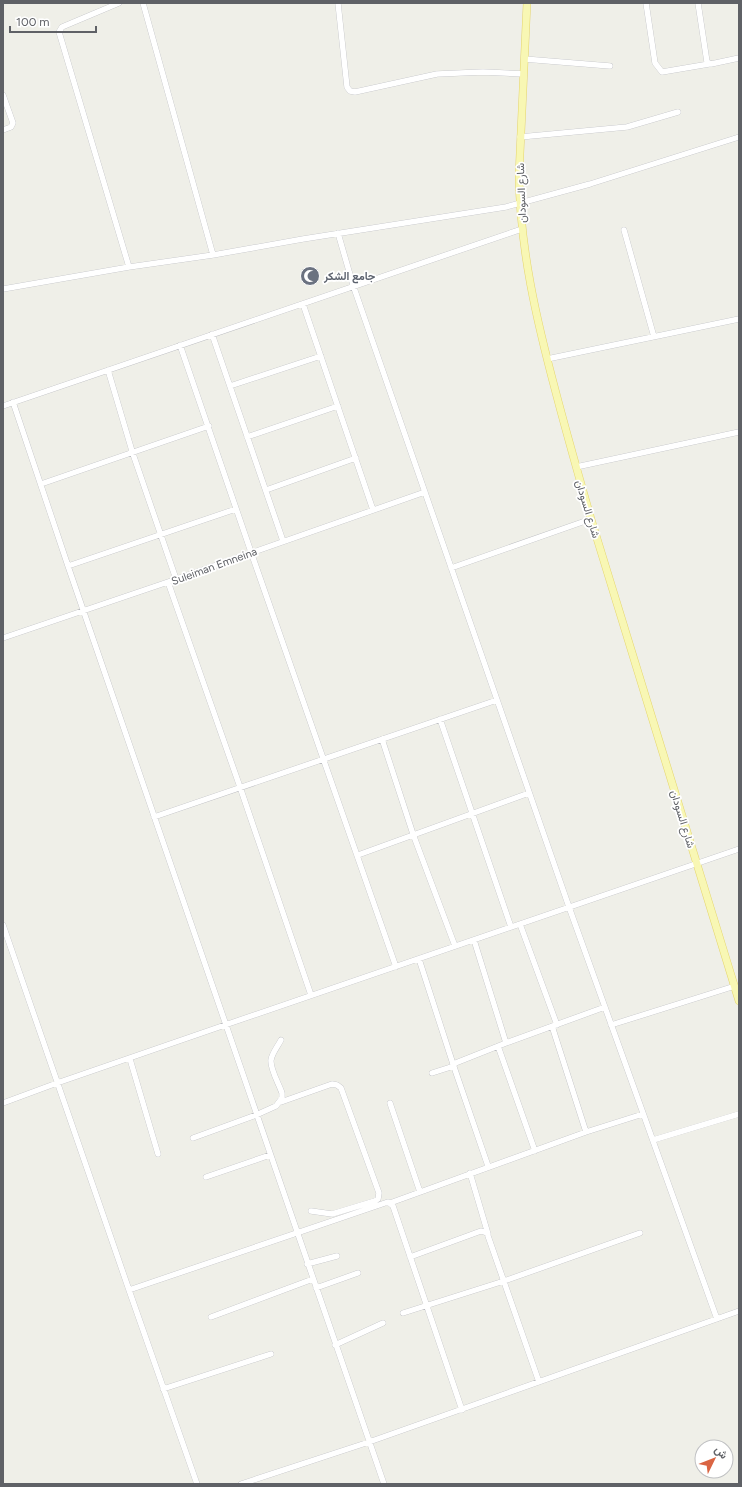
<svg xmlns="http://www.w3.org/2000/svg" width="742" height="1487" font-family="Figtree,Vazirmatn,sans-serif">
<style>
.lines{fill:none;stroke-linecap:round;stroke-linejoin:round}
.minor-casing{stroke:#b7b8bd;stroke-width:6}
.major-casing{stroke:#e5d56b;stroke-width:8}
.minor{stroke:#fff;stroke-width:5.5}
.major{stroke:#f8f7b4;stroke-width:7}
.labels{text-anchor:middle;stroke-width:3.5;stroke-linejoin:round;paint-order:stroke}
.street-label{font-size:11px;fill:#5f6166;stroke:#fff}
.worship-label{font-size:11px;font-weight:bold;fill:#5b616d;stroke:#fff;text-anchor:start}
</style>
<rect width="100%" height="100%" fill="#efefe8"/>
<g class="lines">
<defs>
<path id="minor" d="M 119,3 L 62,27 L 59,32 L 129,267
M 143,3 L 213,255
M 338,3 L 347,87 L 350,91 L 355,92 L 437,74 L 483,72 L 524,74
M 646,3 L 655,63 L 662,72 L 709,64
M 698,3 L 707,62 L 711,64 L 739,58
M 524,59 L 610,66
M 3,95 L 13,123 L 11,127 L 3,130
M 520,137 L 627,127 L 678,112
M 624,230 L 654,337
M 338,233 L 353,285 L 569,907 L 717,1319
M 3,289 L 129,267 L 213,255 L 303,239 L 506,207 L 590,184 L 739,137
M 303,304 L 373,510
M 212,334 L 283,541
M 180,345 L 251,552 L 396,967
M 547,359 L 739,319
M 108,370 L 132,451 L 176,579
M 230,386 L 321,356
M 13,402 L 68,566 L 384,1484
M 3,406 L 522,229
M 247,437 L 338,406
M 576,467 L 739,432
M 41,484 L 209,426
M 266,490 L 356,458
M 68,566 L 236,509
M 451,568 L 591,519
M 168,582 L 240,787 L 311,995
M 3,638 L 168,582 L 425,492
M 440,719 L 511,927
M 382,739 L 413,834 L 455,946
M 154,817 L 497,700
M 358,855 L 529,793
M 520,924 L 557,1025
M 3,925 L 129,1290 L 197,1484
M 474,940 L 506,1043 L 605,1007
M 419,959 L 453,1064 L 488,1166
M 611,1025 L 735,986
M 552,1026 L 586,1132
M 498,1046 L 535,1151
M 130,1059 L 158,1154
M 453,1064 L 506,1043
M 432,1073 L 454,1066
M 281,1102 L 332,1084 L 337,1085 L 341,1088 L 379,1193 L 378,1199 L 375,1201 L 332,1214 L 311,1211
M 3,1103 L 57,1083 L 225,1025 L 739,849
M 390,1103 L 420,1192
M 193,1138 L 256,1115 L 276,1106 L 282,1098 L 282,1093 C 279,1084 270,1069 271,1060 C 272,1053 278,1046 281,1040
M 653,1140 L 739,1114
M 470,1173 L 488,1234
M 206,1177 L 270,1155
M 390,1203 L 586,1132 L 643,1114
M 410,1257 L 481,1231 L 487,1233 L 539,1382
M 307,1264 L 337,1256
M 316,1288 L 358,1273
M 129,1290 L 388,1202 L 393,1206 L 462,1410
M 403,1313 L 504,1281 L 640,1233
M 211,1317 L 313,1279
M 335,1345 L 383,1323
M 163,1389 L 271,1354
M 241,1484 L 369,1442 L 739,1311"/>
<path id="major" d="M 527,3 L 519,175 C 520,250 537,322 556,393 C 567,435 579,477 591,519 L 739,1001"/>
</defs>
<use href="#minor" class="minor-casing"/>
<use href="#major" class="major-casing"/>
<use href="#minor" class="minor"/>
<use href="#major" class="major"/>
</g>
<defs>
<symbol id="mosque-disc" viewBox="-11 -11 22 22"><circle r="9.5" fill="#6b7280" stroke="#fff"/><path d="M3.5-4.9A6 6 0 1 0 3.5 4.9A5 5 0 1 1 3.5-4.9Z" fill="#fff"/></symbol>
</defs>
<g fill-rule="evenodd">
<use href="#mosque-disc" x="299" y="265" width="22" height="22"/>
</g>
<g class="labels">
<g class="street-label">
<text transform="translate(521 193) rotate(-92)" y="4">شارع السودان</text>
<text transform="translate(588 509) rotate(73)" y="4">شارع السودان</text>
<text transform="translate(214 566) rotate(-20)" y="4">Suleiman Emneina</text>
<text transform="translate(683 819) rotate(73)" y="4">شارع السودان</text>
</g>
<g class="worship-label">
<text x="324" y="280">جامع الشكر</text>
</g>
</g>
<rect width="742" height="1487" fill="none" stroke="#5f6166" stroke-width="8"/>
<g transform="translate(714 1459) rotate(47)"><circle r="19" fill="#ffffff" stroke="#bfc0c2"/>
<path d="M0-3L7 15L0 10L-7 15Z" fill="#da6543"/>
<text y="-6" font-size="11" font-weight="bold" text-anchor="middle" fill="#5f6166">ش</text>
</g>
<path d="M10 26v6h86v-6" fill="none" stroke="#5f6166" stroke-width="2"/>
<text x="16" y="26" font-size="12" fill="#5f6166" stroke="#ffffff" stroke-width="3" paint-order="stroke">100 m</text>
</svg>
